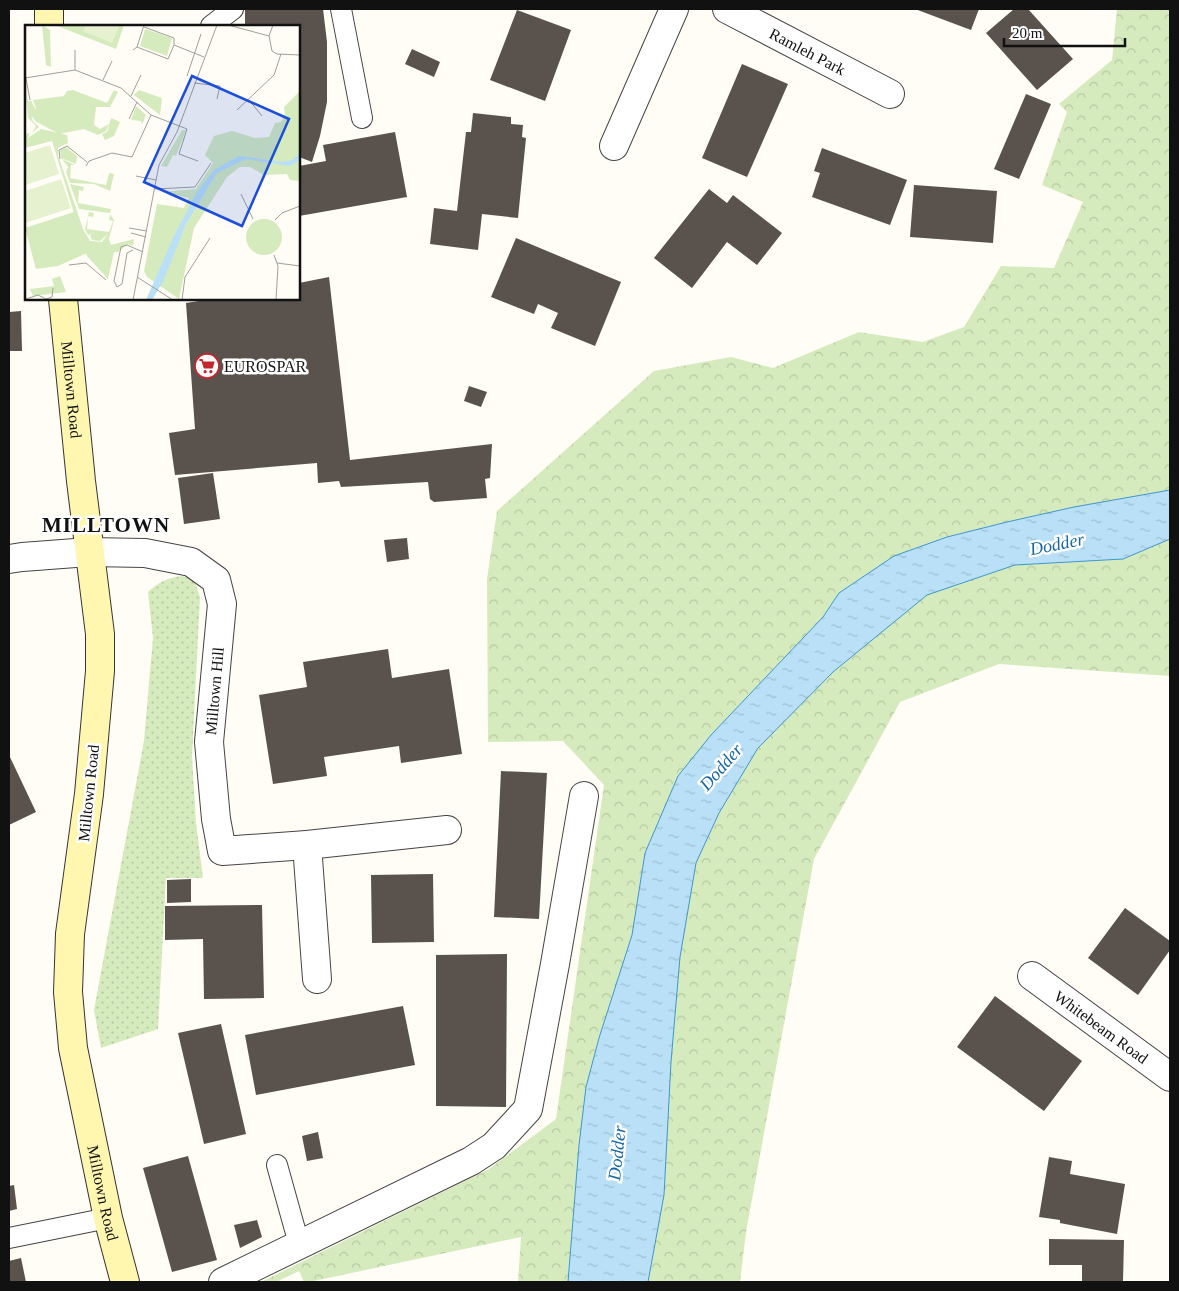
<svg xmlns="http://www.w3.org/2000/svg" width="1179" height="1291" font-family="Georgia,serif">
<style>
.grass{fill:url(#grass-dots)}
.park{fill:url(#park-crowns)}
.water{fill:url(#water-ripples);stroke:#3f96cf}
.building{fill:#5a524d}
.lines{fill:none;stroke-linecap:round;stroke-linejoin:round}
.service-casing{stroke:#444;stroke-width:22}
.minor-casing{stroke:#444;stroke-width:30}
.secondary-casing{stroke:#333;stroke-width:30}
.service{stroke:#fff;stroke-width:20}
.minor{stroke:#fff;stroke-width:28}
.secondary{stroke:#fff6b0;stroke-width:28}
.labels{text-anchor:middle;stroke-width:5;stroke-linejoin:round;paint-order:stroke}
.street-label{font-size:16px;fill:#111;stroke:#fff}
.poi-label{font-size:16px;fill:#111;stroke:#fff;text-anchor:start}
.water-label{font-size:18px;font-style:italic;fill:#1768a6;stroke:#fff}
.district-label{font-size:21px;font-weight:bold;letter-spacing:1px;fill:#111;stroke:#fff}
.inset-road{fill:none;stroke:#a09f9a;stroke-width:1}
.view{fill:#1d4ed8;fill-opacity:0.15;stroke:#1d4ed8;stroke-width:2.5}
.inset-edge{fill:none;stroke:#111;stroke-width:2.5}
</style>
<defs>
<pattern id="grass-dots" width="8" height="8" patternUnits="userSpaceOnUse" patternTransform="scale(1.25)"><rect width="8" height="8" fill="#d5ebbd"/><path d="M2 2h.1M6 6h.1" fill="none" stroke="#b6c8a1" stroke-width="1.8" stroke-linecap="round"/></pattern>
<pattern id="park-crowns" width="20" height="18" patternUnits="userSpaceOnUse" patternTransform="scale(1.25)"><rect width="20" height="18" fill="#d5ebbd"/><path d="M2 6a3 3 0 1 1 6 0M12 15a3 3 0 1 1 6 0" fill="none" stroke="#b6c8a1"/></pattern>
<pattern id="water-ripples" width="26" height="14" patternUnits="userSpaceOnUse" patternTransform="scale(1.25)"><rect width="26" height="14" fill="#b9e0f7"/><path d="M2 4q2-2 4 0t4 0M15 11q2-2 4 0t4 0" fill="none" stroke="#9ebfd3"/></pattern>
</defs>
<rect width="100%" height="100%" fill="#fffdf5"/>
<path class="grass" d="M 182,576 L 194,579 L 200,597 L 192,756 L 196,823 L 203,878 L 166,878 L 158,1029 L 101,1048 L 94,1010 L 144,741 L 153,638 L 148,592 C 159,582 167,578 182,576 Z"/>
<path class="park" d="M 1117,9 L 1170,9 L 1170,676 L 999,664 L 900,702 L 814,859 L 746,1232 L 740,1282 L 518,1282 L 521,1237 L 309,1282 L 304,1282 L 299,1271 L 276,1282 L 261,1282 L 489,1169 L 556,1119 L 604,785 L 563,741 L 488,742 L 487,579 L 497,511 L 654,371 L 731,357 L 773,368 L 859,332 L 923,342 L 964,327 L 1001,266 L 1054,268 L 1083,202 L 1042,185 L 1067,112 L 1059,104 L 1112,60 Z"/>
<path class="water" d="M 1170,490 L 1170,539 L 1123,559 L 1015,565 L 927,595 L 833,672 L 758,748 L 719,813 L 696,863 L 680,957 L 671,1062 L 664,1195 L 648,1282 L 568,1282 L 579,1145 L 586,1087 L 599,1038 L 632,935 L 645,853 L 678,776 L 711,735 L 823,617 L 839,593 L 894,556 L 947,537 L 1007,522 L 1074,507 Z"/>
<path class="building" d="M 245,9 L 323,9 L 327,42 L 327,102 L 320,136 L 312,162 L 299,157 L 299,26 L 245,26 Z
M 915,9 L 979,9 L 971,30 Z
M 1014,9 L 1028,9 L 1073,59 L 1037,90 L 986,33 Z
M 517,10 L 571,30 L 545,101 L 490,80 Z
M 412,49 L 440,62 L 434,77 L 405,64 Z
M 742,64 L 788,84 L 747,177 L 702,158 Z
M 1026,94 L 1051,104 L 1019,179 L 994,169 Z
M 473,113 L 511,117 L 511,124 L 523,125 L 522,137 L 526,138 L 518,218 L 482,214 L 478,250 L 430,244 L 434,208 L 457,211 L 466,132 L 471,132 Z
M 395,132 L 407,197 L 299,216 L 299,166 L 326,161 L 323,145 Z
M 822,148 L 907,180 L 890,225 L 812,197 L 820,173 L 814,171 Z
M 914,185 L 997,191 L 993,243 L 910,237 Z
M 709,189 L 727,203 L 733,195 L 782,233 L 757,265 L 727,242 L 692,288 L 654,258 Z
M 516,238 L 621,282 L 595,346 L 551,328 L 558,313 L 538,304 L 534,314 L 491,297 Z
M 329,277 L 350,460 L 492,444 L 490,478 L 485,479 L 487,498 L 434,502 L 430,499 L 428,482 L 341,487 L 339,481 L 318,483 L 317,463 L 175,475 L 169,433 L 195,429 L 186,303 L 211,299 L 299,299 L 299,283 Z
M 21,311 L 22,351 L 9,351 L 9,312 Z
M 469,386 L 487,392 L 481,407 L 464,401 Z
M 213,473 L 220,519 L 184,524 L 178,478 Z
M 407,538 L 409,559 L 387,562 L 384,540 Z
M 388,649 L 392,678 L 449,669 L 462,754 L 401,763 L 399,746 L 324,757 L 327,776 L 273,784 L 259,695 L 307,687 L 303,662 Z
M 9,755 L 36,812 L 9,825 Z
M 501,771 L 547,773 L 539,919 L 494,917 Z
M 433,874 L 434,942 L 372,943 L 371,875 Z
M 191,879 L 191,902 L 167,903 L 167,880 Z
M 262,905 L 264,998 L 204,999 L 203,939 L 165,940 L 165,906 Z
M 1125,908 L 1170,941 L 1170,950 L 1138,995 L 1088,958 Z
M 507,954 L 506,1107 L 436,1106 L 436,955 Z
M 995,996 L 1082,1061 L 1044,1111 L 957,1047 Z
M 403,1006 L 415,1065 L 256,1095 L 245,1035 Z
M 221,1024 L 246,1134 L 204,1144 L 178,1033 Z
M 318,1132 L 323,1158 L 307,1161 L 302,1136 Z
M 188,1156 L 217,1260 L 172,1272 L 143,1168 Z
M 1049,1157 L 1072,1161 L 1070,1174 L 1125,1184 L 1117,1234 L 1060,1223 L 1060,1220 L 1039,1217 Z
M 14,1185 L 17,1209 L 9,1211 L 9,1186 Z
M 257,1220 L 262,1237 L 240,1248 L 234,1225 Z
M 1049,1239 L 1124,1240 L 1123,1282 L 1082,1282 L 1082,1265 L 1049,1265 Z
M 21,1258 L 26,1282 L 9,1282 L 9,1261 Z"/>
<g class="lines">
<defs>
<path id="service" d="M 341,9 L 362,118
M 211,26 L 233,9
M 277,1165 L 299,1244
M 9,1238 L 108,1218"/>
<g id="minor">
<path id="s1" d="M 727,9 L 890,94"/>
<path d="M 614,146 L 674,9"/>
<path d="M 9,559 L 22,557 L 89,552 L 145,553 L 191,562 L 216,580 L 222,604 L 209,742 L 216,819 L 222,851 L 307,845 L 447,830"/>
<path d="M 307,845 L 317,979"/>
<path id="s2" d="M 1032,976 L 1170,1077"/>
<path d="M 223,1282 L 471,1161 L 494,1146 L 528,1109 L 555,964 L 584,796"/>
</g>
<g id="secondary">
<path d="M 49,9 L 49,26"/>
<path id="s3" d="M 63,299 L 81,481 L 100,634 L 100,671 L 89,794 L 70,934 L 68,992 L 73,1048 L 108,1218 L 125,1282"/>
</g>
</defs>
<use href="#service" class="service-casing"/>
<use href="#minor" class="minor-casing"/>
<use href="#secondary" class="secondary-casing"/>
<use href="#service" class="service"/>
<use href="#minor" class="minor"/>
<use href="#secondary" class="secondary"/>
</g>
<defs>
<symbol id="supermarket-ring" viewBox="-11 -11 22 22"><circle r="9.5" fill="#fff" stroke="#c4262e" stroke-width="1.5"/><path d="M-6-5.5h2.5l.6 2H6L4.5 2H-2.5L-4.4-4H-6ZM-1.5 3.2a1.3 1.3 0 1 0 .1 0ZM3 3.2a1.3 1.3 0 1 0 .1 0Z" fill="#c4262e"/></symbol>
</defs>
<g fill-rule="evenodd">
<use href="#supermarket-ring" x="193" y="352" width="28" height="28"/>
</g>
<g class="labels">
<g class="street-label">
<text dy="6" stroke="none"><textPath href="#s1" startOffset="91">Ramleh Park</textPath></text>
<text dy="6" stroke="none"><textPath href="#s3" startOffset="91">Milltown Road</textPath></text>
<text transform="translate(214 691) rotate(-85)" y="6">Milltown Hill</text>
<text transform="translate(88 793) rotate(-84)" y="6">Milltown Road</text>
<text dy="6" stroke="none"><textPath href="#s2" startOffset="86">Whitebeam Road</textPath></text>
<text dy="6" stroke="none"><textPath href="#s3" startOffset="901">Milltown Road</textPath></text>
</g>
<g class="poi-label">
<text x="224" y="372">EUROSPAR</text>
</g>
<g class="water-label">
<text transform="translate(1057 544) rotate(-11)" y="6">Dodder</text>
<text transform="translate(721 767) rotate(-49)" y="6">Dodder</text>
<text transform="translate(617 1153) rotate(-84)" y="6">Dodder</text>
</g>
<g class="district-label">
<text x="106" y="532">MILLTOWN</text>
</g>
</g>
<g transform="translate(25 25)">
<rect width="275" height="275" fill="#fffdf5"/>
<path d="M 17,0 L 25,5 L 26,42 L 21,40 ZM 30,0 L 99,0 L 91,24 ZM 120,4 L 147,13 L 142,31 L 115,21 ZM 0,58 L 3,76 L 6,76 L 10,83 L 7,95 L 14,102 L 7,108 L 11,101 L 3,93 ZM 48,65 L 82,78 L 89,65 L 93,67 L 85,82 L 71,82 L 69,100 L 75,104 L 84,99 L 81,106 L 73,110 L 59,104 L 34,109 L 10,96 L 7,89 L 11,83 L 8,75 L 39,71 L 42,66 ZM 114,65 L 137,73 L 135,90 L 109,70 ZM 111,81 L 121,90 L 117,100 L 116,96 L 106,95 ZM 86,93 L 95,97 L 89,111 L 80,115 L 77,109 L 82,107 ZM 16,104 L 42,110 L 43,118 L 33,123 L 33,130 L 58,204 L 65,216 L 77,217 L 83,209 L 75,216 L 67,215 L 65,210 L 69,208 L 63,210 L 60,204 L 64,187 L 69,188 L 68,192 L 63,191 L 62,204 L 84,207 L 88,196 L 84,195 L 85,189 L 89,195 L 84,214 L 86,220 L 109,214 L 108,221 L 103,219 L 93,227 L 89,227 L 83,254 L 62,231 L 27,116 L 0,123 L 0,109 L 5,108 L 3,113 ZM 157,105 L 161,105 L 151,131 L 148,130 L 142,142 L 136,141 ZM 41,122 L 52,131 L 51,139 L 36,133 L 35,125 ZM 37,134 L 50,140 L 46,140 L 45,153 L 81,160 L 84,148 L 89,149 L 85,166 L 69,159 L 45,158 L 41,147 L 43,142 ZM 45,159 L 59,162 L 58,166 L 54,165 L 53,178 L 86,184 L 85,188 L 54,184 ZM 49,187 L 62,228 L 33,241 L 11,244 L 0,203 ZM 35,251 L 41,267 L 8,271 L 5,264 L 29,261 L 27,254 Z" fill="#d5ebbd"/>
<path d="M 275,66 L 275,156 L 265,155 L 262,149 L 239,150 L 225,142 L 215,142 L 202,152 L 169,203 L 154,274 L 122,252 L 119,246 L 132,179 L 159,183 L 164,173 L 137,167 L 171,164 L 188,138 L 180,130 L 189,111 L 207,106 L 230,113 L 244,112 L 250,98 L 256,97 L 260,90 L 259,82 ZM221 212a18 18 0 1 1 36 0a18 18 0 1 1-36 0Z" fill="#d5ebbd"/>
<path d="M 61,0 L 95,0 L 87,18 L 58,6 ZM 25,120 L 34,149 L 0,160 L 0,128 ZM 36,154 L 46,183 L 0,198 L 0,166 Z" fill="#e6f2cf"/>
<path d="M 275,128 L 275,135 L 265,141 L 221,134 L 192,148 L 161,199 L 138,257 L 127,275 L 121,275 L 149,211 L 172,167 L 189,145 L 214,131 L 257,137 L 267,135 Z" fill="#b9e0f7"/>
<path class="inset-road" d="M 203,0 L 244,11M 248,0 L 244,11 L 247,26 L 252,29 L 275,30M 149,20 L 179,32M 112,22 L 143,34 L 149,20 L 149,13 L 119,2M 108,25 L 112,22 L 119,0M 50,45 L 50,25M 0,48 L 5,75M 162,51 L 176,9M 0,53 L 50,45 L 96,63 L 126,90 L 162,104 L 154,129 L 173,136M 78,55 L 87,36M 169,58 L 195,61 L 192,74M 106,71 L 116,50M 224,75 L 237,91M 212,85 L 249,50 L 256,29M 104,94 L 112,77M 35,134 L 34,125 L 42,121 L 62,137M 61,141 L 64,136 L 87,128 L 107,132 L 126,90M 111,151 L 131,155M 129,164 L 170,162 L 186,138M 216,169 L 228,194M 250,195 L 257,188 L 275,181M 104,203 L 122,206M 106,208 L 121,212M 108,225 L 102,228 L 97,259 L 92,262 L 89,256 L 96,222 L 102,220 L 118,227M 249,230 L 253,241 L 251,275M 252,238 L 275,241M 44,240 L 61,238 L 81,255M 112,252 L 148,275M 1,274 L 13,270 L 21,274 L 27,272 L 28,263M 108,275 L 134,140 L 152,107 L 192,0M 157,275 L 160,252 L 185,213"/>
<path class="view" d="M 167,51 L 264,94 L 217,201 L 119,157 Z"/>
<rect width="275" height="275" class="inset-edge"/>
</g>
<rect width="1179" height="1291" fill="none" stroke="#111111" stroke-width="20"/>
<path d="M1004 38v8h121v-8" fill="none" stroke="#111111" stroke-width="2.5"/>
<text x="1012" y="38" font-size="15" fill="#111111" stroke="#ffffff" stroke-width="4" paint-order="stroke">20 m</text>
</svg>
